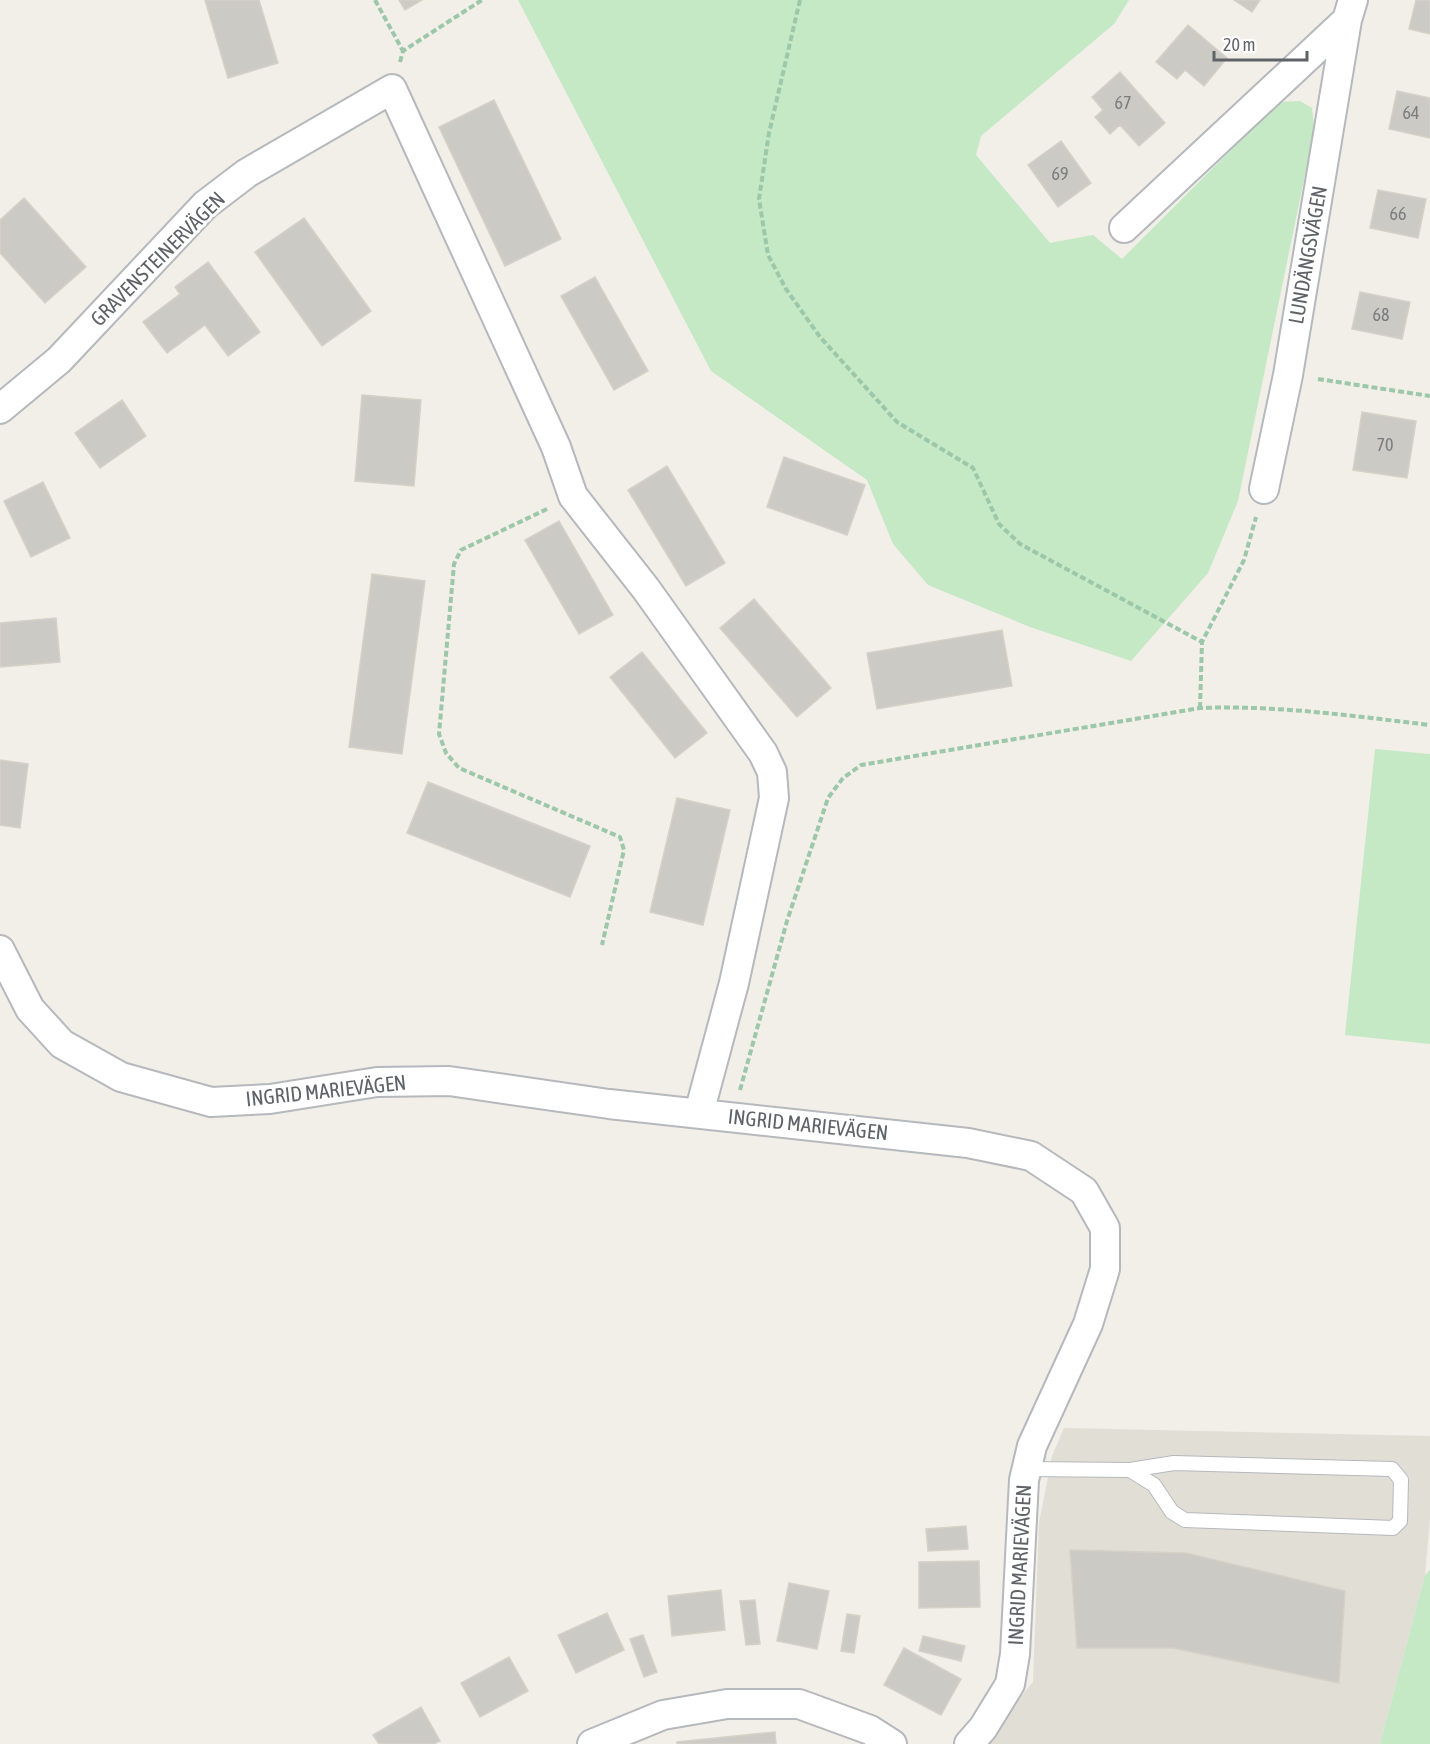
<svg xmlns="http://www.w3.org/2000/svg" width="1430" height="1744" font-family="'Asap Condensed',sans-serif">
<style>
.education{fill:#e1ded6}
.green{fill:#c5e8c5}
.building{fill:#cccac5;stroke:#d6d1c6;stroke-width:1.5}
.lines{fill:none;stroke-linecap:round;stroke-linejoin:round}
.lane-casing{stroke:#b5b8bc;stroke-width:16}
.street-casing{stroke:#b5b8bc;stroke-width:32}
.path{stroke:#9cc7a9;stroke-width:4;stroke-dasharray:6 3;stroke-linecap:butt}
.lane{stroke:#fff;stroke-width:14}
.street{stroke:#fff;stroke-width:28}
.labels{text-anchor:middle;stroke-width:6;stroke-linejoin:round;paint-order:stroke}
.number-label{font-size:18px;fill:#7a7d7f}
.street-label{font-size:21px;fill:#5f6368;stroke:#fff}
</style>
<rect width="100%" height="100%" fill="#f1efe8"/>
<path class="education" d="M 1064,1428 L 1430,1436 L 1430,1519 L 1425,1575 L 1380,1744 L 982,1744 L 1033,1682 L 1039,1523 L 1052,1456 Z"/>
<path class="green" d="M 518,0 L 1129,0 L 1114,24 L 981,136 L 976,155 L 1050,243 L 1093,235 L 1122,259 L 1279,102 L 1300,101 L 1312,108 L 1314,127 L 1308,160 L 1238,501 L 1208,573 L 1131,661 L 1030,627 L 928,585 L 893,544 L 867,480 L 711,371 Z
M 1375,749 L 1430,754 L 1430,1044 L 1345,1035 Z
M 1430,1570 L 1430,1744 L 1380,1744 L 1425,1575 Z"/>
<path class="building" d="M 205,0 L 259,0 L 278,63 L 228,78 Z
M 399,0 L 422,0 L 405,10 Z
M 1234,0 L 1260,0 L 1252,12 Z
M 1416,0 L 1430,0 L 1430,34 L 1409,29 Z
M 1188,25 L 1227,58 L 1204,86 L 1185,70 L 1177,79 L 1156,62 Z
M 1120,72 L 1165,123 L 1139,146 L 1120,125 L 1110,134 L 1095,117 L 1103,110 L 1092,97 Z
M 1397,91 L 1430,98 L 1430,138 L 1389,129 Z
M 494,100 L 561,239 L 505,266 L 439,127 Z
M 1061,141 L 1091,183 L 1058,207 L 1028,165 Z
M 1378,190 L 1426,199 L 1418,238 L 1370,228 Z
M 24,198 L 86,267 L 45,303 L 0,253 L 0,220 Z
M 304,218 L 371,311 L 322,346 L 255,252 Z
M 208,262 L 260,332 L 228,356 L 205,325 L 167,353 L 143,322 L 180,294 L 175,287 Z
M 595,277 L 648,371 L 614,390 L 561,296 Z
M 1360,292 L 1410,302 L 1402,339 L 1352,329 Z
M 362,395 L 421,400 L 414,486 L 355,481 Z
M 122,400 L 146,436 L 100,468 L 75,433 Z
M 1362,412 L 1416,421 L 1407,478 L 1353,470 Z
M 784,457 L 865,485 L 847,535 L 767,507 Z
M 667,466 L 725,563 L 686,586 L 628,490 Z
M 43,482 L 70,538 L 31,557 L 4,501 Z
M 559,521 L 613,615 L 579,634 L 525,540 Z
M 372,574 L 425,581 L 402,754 L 349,747 Z
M 754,599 L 831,688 L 797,717 L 720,628 Z
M 56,618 L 60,662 L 0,667 L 0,623 Z
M 1002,630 L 1012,686 L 877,709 L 867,653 Z
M 642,652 L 707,733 L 675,758 L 610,677 Z
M 0,760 L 28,764 L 20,828 L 0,825 Z
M 428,782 L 590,846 L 570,897 L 407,833 Z
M 677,798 L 730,810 L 703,925 L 650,912 Z
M 966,1526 L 968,1549 L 928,1551 L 926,1529 Z
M 1070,1550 L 1186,1553 L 1345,1591 L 1339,1683 L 1173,1648 L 1077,1648 Z
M 979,1561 L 980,1607 L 919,1608 L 919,1562 Z
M 789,1583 L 829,1591 L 817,1649 L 777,1641 Z
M 721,1590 L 725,1630 L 672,1636 L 668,1596 Z
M 755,1600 L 760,1644 L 746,1645 L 740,1601 Z
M 607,1613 L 624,1650 L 576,1673 L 558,1635 Z
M 847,1614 L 860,1616 L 854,1653 L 841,1651 Z
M 643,1635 L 657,1672 L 644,1677 L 630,1639 Z
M 923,1636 L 965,1646 L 961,1661 L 919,1651 Z
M 904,1648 L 961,1679 L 941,1715 L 884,1685 Z
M 509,1657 L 528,1691 L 480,1717 L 461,1683 Z
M 421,1707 L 440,1741 L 434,1744 L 379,1744 L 373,1735 Z
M 775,1732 L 776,1744 L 677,1744 L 677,1742 Z"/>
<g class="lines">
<defs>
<path id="lane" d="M 1027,1469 L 1130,1470 L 1174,1463 L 1392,1469 L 1401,1480 L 1400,1521 L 1393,1528 L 1185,1520 L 1172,1512 L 1154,1485 L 1130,1470"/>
<path id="street" d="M 1124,228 L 1347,20
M 0,409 L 59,360 L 205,205 L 247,173 L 392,89 L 556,447 L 573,496 L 646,589 L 763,753 L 772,772 L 774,798 L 734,983 L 699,1113
M 1264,489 L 1288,375 L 1347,20 L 1353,0
M 0,950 L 30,1009 L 62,1044 L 121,1077 L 211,1102 L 270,1099 L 377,1082 L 449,1081 L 609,1104 L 968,1143 L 1031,1156 L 1084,1191 L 1105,1228 L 1105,1269 L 1088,1324 L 1032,1446 L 1024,1480 L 1015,1654 L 1010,1684 L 983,1728 L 969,1744
M 592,1744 L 663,1715 L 727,1704 L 799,1704 L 870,1730 L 892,1744"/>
</defs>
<use href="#lane" class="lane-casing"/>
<use href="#street" class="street-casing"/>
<path class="path" d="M 375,0 L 403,51
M 800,0 L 769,133 L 759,199 L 768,255 L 786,289 L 820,337 L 897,422 L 973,468 L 999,524 L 1020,544 L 1202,642
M 400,62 L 403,51 L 482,0
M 1318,379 L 1430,396
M 547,509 L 461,550 L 454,564 L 439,734 L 446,753 L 459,768 L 620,837 L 624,850 L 602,945
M 1200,708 L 1202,642 L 1244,560 L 1256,517
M 740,1090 L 787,921 L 828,798 L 843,778 L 861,765 L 1200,708 C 1277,705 1353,716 1430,725"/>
<use href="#lane" class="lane"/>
<use href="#street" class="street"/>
</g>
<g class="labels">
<g class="number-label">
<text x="1123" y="109">67</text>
<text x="1411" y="119">64</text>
<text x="1060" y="180">69</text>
<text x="1398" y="220">66</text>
<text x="1381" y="321">68</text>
<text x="1385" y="451">70</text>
</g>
<g class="street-label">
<text transform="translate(1308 255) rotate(-80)" y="7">LUNDÄNGSVÄGEN</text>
<text transform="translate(158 259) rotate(-45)" y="7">GRAVENSTEINERVÄGEN</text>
<text transform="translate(326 1091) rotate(-6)" y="7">INGRID MARIEVÄGEN</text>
<text transform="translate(808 1125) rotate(6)" y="7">INGRID MARIEVÄGEN</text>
<text transform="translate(1020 1565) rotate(-87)" y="7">INGRID MARIEVÄGEN</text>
</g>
</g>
<path d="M1214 51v9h93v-9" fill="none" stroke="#5f6368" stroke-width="3"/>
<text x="1223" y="51" font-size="18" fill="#5f6368" stroke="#ffffff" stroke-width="4.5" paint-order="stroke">20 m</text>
</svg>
